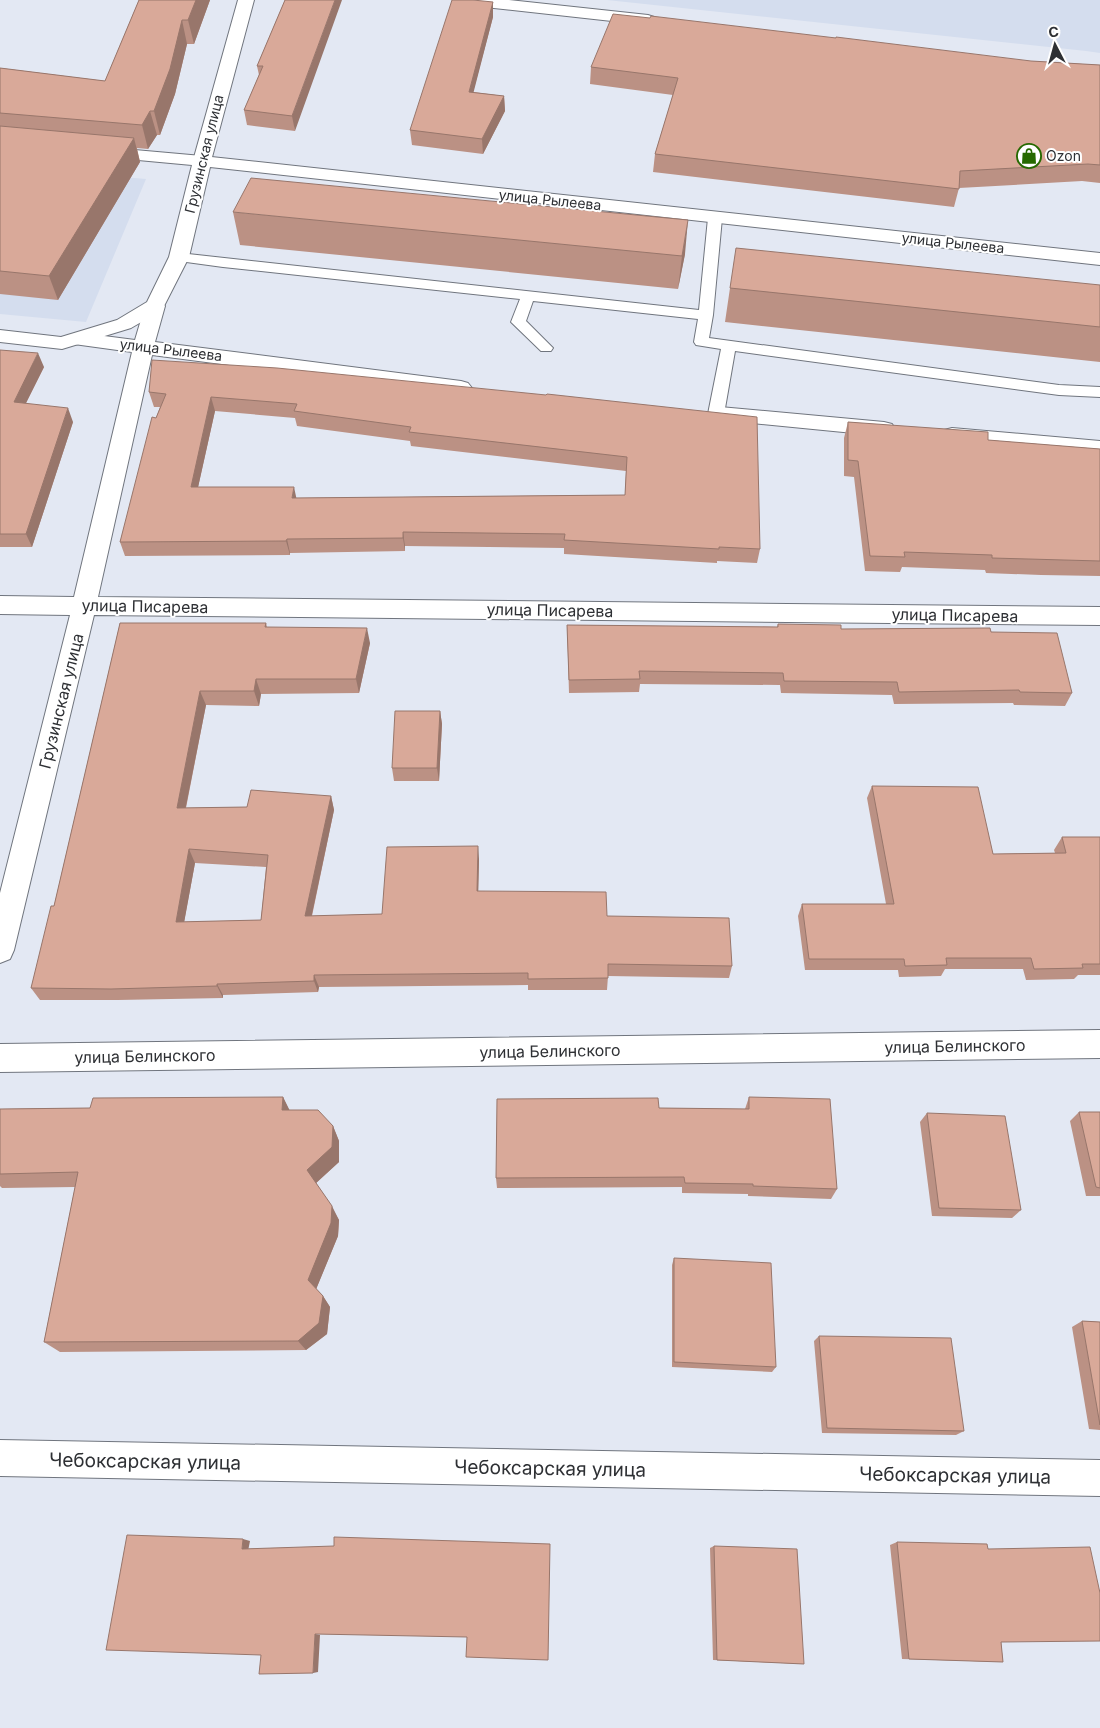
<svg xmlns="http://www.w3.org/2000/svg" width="1100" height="1728" font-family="Inter,sans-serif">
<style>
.built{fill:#d4ddee}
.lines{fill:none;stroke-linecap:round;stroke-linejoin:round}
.service-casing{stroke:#70757e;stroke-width:2}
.minor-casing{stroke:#70757e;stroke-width:2}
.tertiary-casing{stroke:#70757e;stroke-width:2}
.service{fill:#fff;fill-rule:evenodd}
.minor{fill:#fff;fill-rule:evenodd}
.tertiary{fill:#fff;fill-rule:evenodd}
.wall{fill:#bb9184;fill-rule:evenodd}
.shaded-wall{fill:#98766b}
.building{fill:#d9a999;stroke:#98766b;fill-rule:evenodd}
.labels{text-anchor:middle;stroke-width:4;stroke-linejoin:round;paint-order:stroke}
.far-street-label{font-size:14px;fill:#2e3034;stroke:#fff}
.far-poi-label{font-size:14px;fill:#2e3034;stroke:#fff;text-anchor:start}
.street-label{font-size:16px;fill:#2e3034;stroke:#fff}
.near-street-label{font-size:19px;fill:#2e3034;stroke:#fff}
</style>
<rect width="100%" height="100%" fill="#e3e8f3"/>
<path class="built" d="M 607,0 L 1100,0 L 1100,53 L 1086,51 Z
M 0,166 L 146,179 L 86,322 L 0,314 Z"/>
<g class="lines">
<defs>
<path id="service" d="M 715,214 L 722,218 L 713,315 L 709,338 L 1059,385 L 1100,387 L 1100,397 L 1059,395 L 735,351 L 724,414 L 721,418 L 711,418 L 708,414 L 721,349 L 696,345 L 694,342 L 698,319 L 533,301 L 526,321 L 553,348 L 551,351 L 541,351 L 511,322 L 520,299 L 223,267 L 179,261 L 172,257 L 179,253 L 699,310 L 708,218 Z"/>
<path id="minor" d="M 238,0 L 254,0 L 211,161 L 208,165 L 202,166 L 196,165 L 193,161 Z
M 458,0 L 509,0 L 648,15 L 654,17 L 656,20 L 654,23 L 648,25 L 466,5 L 460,3 Z
M 155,300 L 162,302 L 165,306 L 155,342 L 461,381 L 468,383 L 472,388 L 468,393 L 461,395 L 152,355 L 98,597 L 1100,607 L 1100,625 L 94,615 L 14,950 L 10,959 L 0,963 L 0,893 L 70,615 L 0,614 L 0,596 L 74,597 L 132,352 L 81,345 L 74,344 L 71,339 L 74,334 L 81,333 L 135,340 L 145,306 L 148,302 Z
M 720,407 L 884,422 L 892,424 L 895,429 L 892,434 L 884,436 L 712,419 L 709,414 L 712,409 Z
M 952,428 L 1100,441 L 1100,455 L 944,440 L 941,435 L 944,430 Z
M 1100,1030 L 1100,1058 L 0,1072 L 0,1044 Z
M 0,1440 L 1100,1460 L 1100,1496 L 0,1476 Z"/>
<path id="tertiary" d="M 101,147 L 202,156 L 1100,253 L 1100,265 L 210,167 L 189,257 L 162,310 L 131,328 L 62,349 L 0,342 L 0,330 L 61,337 L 117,320 L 147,302 L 169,257 L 192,165 L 95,156 L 92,152 L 95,148 Z"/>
</defs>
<use href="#service" class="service-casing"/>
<use href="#minor" class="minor-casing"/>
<use href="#tertiary" class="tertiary-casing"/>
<use href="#service" class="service"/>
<use href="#minor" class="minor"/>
<use href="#tertiary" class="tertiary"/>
</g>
<path class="wall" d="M 139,0 L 210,0 L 194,44 L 187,44 L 175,94 L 160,135 L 157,135 L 148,149 L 137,148 L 140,162 L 58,300 L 0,294 L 0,68 L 105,81 Z
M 285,0 L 295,131 L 247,125 L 244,110 L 259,75 L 257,66 Z
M 493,2 L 493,17 L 473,92 L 504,96 L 505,111 L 483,154 L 412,145 L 410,130 Z
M 1031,61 L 1100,65 L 1100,183 L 1082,181 L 959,188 L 954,207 L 653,172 L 655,154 L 673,95 L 590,84 L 591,67 Z
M 233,212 L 685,254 L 678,289 L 240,245 Z
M 1100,285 L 1100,362 L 725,322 L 730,288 Z
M 0,351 L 44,367 L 26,403 L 73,422 L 32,547 L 0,547 Z
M 149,392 L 546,395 L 760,549 L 757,563 L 717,561 L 717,563 L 564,554 L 564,548 L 405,546 L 405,551 L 290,553 L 290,555 L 125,556 L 120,542 L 156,418 L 160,407 L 154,407 ZM 215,411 L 295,418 L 297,426 L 410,441 L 411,446 L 626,471 L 625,495 L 296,498 L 198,487 Z
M 848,422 L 988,440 L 1100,449 L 1100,576 L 1041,575 L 986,573 L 985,570 L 902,567 L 900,572 L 865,571 L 854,477 L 844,476 L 844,438 Z
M 120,623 L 266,623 L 267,627 L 370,643 L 359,693 L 261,694 L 259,706 L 206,705 L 186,808 L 247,807 L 331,796 L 334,810 L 312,916 L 382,914 L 479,859 L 478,891 L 607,916 L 732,966 L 729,978 L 608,976 L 607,990 L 528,990 L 528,985 L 319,987 L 318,992 L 223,995 L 223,998 L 118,1000 L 40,1000 L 31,988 L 54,906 ZM 195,863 L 266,867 L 261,920 L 184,922 Z
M 778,624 L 841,629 L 991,632 L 1072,693 L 1065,706 L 1014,705 L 1013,703 L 894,704 L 892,695 L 781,693 L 780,685 L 640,684 L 639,692 L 569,693 L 567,625 L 777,627 Z
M 440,711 L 442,724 L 439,781 L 394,781 L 392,768 Z
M 872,786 L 993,854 L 1055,853 L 1054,850 L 1062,837 L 1100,837 L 1100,975 L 1078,975 L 1074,979 L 1026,980 L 1023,969 L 945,969 L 941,976 L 899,977 L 898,970 L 805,970 L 798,916 L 802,904 L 886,904 L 867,798 Z
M 283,1097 L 289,1110 L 333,1126 L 339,1141 L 339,1162 L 316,1183 L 339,1220 L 338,1236 L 316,1289 L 323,1296 L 330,1307 L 327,1334 L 306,1350 L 60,1352 L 44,1342 L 75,1187 L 2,1188 L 0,1186 L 0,1109 L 90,1108 Z
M 749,1097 L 837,1189 L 831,1199 L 748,1196 L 748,1194 L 682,1193 L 682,1187 L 497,1188 L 496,1178 L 659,1108 L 745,1109 Z
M 1079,1112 L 1100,1112 L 1100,1196 L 1086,1196 L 1070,1121 Z
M 927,1113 L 1021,1210 L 1012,1218 L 932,1216 L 920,1122 Z
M 674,1258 L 776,1367 L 772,1372 L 672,1367 L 672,1265 Z
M 1082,1321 L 1100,1322 L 1100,1430 L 1089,1429 L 1072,1327 Z
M 819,1336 L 964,1431 L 956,1435 L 822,1433 L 814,1341 Z
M 897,1542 L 1001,1642 L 1003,1662 L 902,1659 L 890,1545 Z
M 714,1546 L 804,1664 L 713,1660 L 710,1548 Z"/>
<path class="shaded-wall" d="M 196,0 L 210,0 L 194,44 L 188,20 Z
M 335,0 L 342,0 L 295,131 L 292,116 Z
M 493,2 L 493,17 L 470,106 L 469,92 Z
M 182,20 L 187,44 L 175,94 L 160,135 L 154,111 Z
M 504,96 L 505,111 L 483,154 L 482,139 Z
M 150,111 L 157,135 L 148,149 L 142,125 Z
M 134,138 L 140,162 L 58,300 L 49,276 Z
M 688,220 L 685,254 L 678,289 L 682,256 Z
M 38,353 L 44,367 L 20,415 L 14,402 Z
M 211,397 L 215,411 L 195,501 L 191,487 Z
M 68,408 L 73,422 L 32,547 L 26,534 Z
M 294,487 L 297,501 L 292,498 Z
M 403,532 L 405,546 L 405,551 L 403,538 Z
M 287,539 L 290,553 L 290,555 L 286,541 Z
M 367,628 L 370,643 L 359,693 L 356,679 Z
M 256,679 L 261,694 L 259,706 L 254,691 Z
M 200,691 L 206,705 L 183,821 L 177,808 Z
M 440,711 L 442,724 L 439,781 L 437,768 Z
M 331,796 L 334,810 L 309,928 L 305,916 Z
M 478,846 L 479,859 L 478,904 L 477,891 Z
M 189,849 L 195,863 L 182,934 L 176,922 Z
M 314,975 L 319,987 L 318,992 L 314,981 Z
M 217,984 L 223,995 L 223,998 L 217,986 Z
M 283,1097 L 291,1113 L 282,1110 Z
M 333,1126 L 339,1141 L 339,1162 L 315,1184 L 307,1170 Z
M 332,1206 L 339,1220 L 338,1236 L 315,1292 L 308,1280 Z
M 323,1296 L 330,1307 L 327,1334 L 306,1350 L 298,1341 Z
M 243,1539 L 250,1541 L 248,1551 L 242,1549 Z
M 315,1634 L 320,1635 L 318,1672 L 313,1673 Z"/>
<path class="building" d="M 139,0 L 196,0 L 188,20 L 182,20 L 170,69 L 154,111 L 150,111 L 142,125 L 0,113 L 0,68 L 105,81 Z
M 285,0 L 335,0 L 292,116 L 244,110 L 263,66 L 257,66 Z
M 452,0 L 473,0 L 493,2 L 469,92 L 504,96 L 482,139 L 410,130 Z
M 613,14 L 650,18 L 651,16 L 836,38 L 836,37 L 1031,61 L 1100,65 L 1100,165 L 1088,164 L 960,171 L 959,189 L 655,154 L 678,78 L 591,67 Z
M 0,126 L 134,138 L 49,276 L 0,271 Z
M 251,178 L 688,220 L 682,256 L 233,212 Z
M 736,248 L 1100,285 L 1100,327 L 730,288 Z
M 0,350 L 38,353 L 14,402 L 68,408 L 26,534 L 0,534 Z
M 152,360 L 277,368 L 546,395 L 547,394 L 757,417 L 760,549 L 719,547 L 719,549 L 564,540 L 565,534 L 403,532 L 403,538 L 287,539 L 286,541 L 120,542 L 152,417 L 156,418 L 166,394 L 149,392 ZM 211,397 L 297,404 L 294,411 L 411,427 L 409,432 L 627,457 L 625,495 L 292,498 L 294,487 L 191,487 Z
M 848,422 L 988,432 L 988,440 L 1100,449 L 1100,561 L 992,558 L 992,555 L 904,552 L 905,557 L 870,556 L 858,461 L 848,460 Z
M 120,623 L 266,623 L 265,627 L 367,628 L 356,679 L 256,679 L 254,691 L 200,691 L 177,808 L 247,807 L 251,790 L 331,796 L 305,916 L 382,914 L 387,847 L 478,846 L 477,891 L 606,892 L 607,916 L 729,918 L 732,966 L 608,964 L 608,978 L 528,979 L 528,973 L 314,975 L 314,981 L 217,984 L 217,986 L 111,989 L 31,988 L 51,906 L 54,906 ZM 189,849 L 268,855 L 261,920 L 176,922 Z
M 778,624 L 841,625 L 841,629 L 990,628 L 991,632 L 1057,633 L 1072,693 L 1020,692 L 1019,690 L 899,692 L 897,682 L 784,681 L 783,673 L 639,671 L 640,679 L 569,680 L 567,625 L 778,627 Z
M 395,711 L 440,711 L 437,768 L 392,768 Z
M 872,786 L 978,787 L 993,854 L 1066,853 L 1062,837 L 1100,837 L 1100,964 L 1082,964 L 1083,968 L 1034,969 L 1031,958 L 946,958 L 947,965 L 905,966 L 904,959 L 809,959 L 802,904 L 894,904 Z
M 283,1097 L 282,1110 L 318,1110 L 333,1126 L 332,1147 L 307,1170 L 332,1206 L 331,1223 L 308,1280 L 323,1296 L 319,1323 L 298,1341 L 44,1342 L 78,1172 L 0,1174 L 0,1109 L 90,1108 L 93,1098 Z
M 749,1097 L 830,1099 L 837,1189 L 753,1186 L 753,1184 L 685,1183 L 684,1177 L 496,1178 L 497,1099 L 658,1098 L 659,1108 L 749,1109 Z
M 1079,1112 L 1100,1112 L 1100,1188 L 1096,1187 Z
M 927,1113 L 1005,1116 L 1021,1210 L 939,1208 Z
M 674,1258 L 771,1263 L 776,1367 L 674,1362 Z
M 1082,1321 L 1100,1322 L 1100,1425 Z
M 819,1336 L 951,1338 L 964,1431 L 827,1428 Z
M 127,1535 L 243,1539 L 242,1549 L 334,1546 L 334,1537 L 550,1544 L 548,1660 L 466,1657 L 467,1637 L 315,1634 L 313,1673 L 259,1674 L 261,1655 L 106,1650 Z
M 897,1542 L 987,1544 L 988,1549 L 1090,1547 L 1100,1593 L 1100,1641 L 1001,1642 L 1003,1662 L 909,1659 Z
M 714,1546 L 797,1549 L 804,1664 L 717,1660 Z"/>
<defs>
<symbol id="shop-ring" viewBox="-11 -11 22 22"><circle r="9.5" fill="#fff" stroke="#266900" stroke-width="1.5"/><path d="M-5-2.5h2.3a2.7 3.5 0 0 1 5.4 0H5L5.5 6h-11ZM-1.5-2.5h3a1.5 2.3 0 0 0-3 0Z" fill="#266900"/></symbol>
</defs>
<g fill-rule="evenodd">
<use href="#shop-ring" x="1015" y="142" width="28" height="28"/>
</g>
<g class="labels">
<g class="far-street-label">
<text transform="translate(204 154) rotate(-76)" y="5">Грузинская улица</text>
<text transform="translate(550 200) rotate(6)" y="5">улица Рылеева</text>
<text transform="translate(953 243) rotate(6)" y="5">улица Рылеева</text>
<text transform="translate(171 350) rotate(7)" y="5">улица Рылеева</text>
</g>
<g class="far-poi-label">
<text x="1046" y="161">Ozon</text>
</g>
<g class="street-label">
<text transform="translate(145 606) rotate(1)" y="6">улица Писарева</text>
<text transform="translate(550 610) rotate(1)" y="6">улица Писарева</text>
<text transform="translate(955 615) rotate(1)" y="6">улица Писарева</text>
<text transform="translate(61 701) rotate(-76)" y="6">Грузинская улица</text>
<text transform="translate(955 1046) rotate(-1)" y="6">улица Белинского</text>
<text transform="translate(550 1051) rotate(-1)" y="6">улица Белинского</text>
<text transform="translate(145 1056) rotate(-1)" y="6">улица Белинского</text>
</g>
<g class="near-street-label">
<text transform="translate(145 1461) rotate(1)" y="7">Чебоксарская улица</text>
<text transform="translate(550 1468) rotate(1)" y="7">Чебоксарская улица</text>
<text transform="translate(955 1475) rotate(1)" y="7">Чебоксарская улица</text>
</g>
</g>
<g transform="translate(1055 45) rotate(354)" stroke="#ffffff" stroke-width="4" paint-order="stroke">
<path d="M0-4L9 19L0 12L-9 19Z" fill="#2e3034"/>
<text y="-8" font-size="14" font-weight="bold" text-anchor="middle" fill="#2e3034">С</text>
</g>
</svg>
